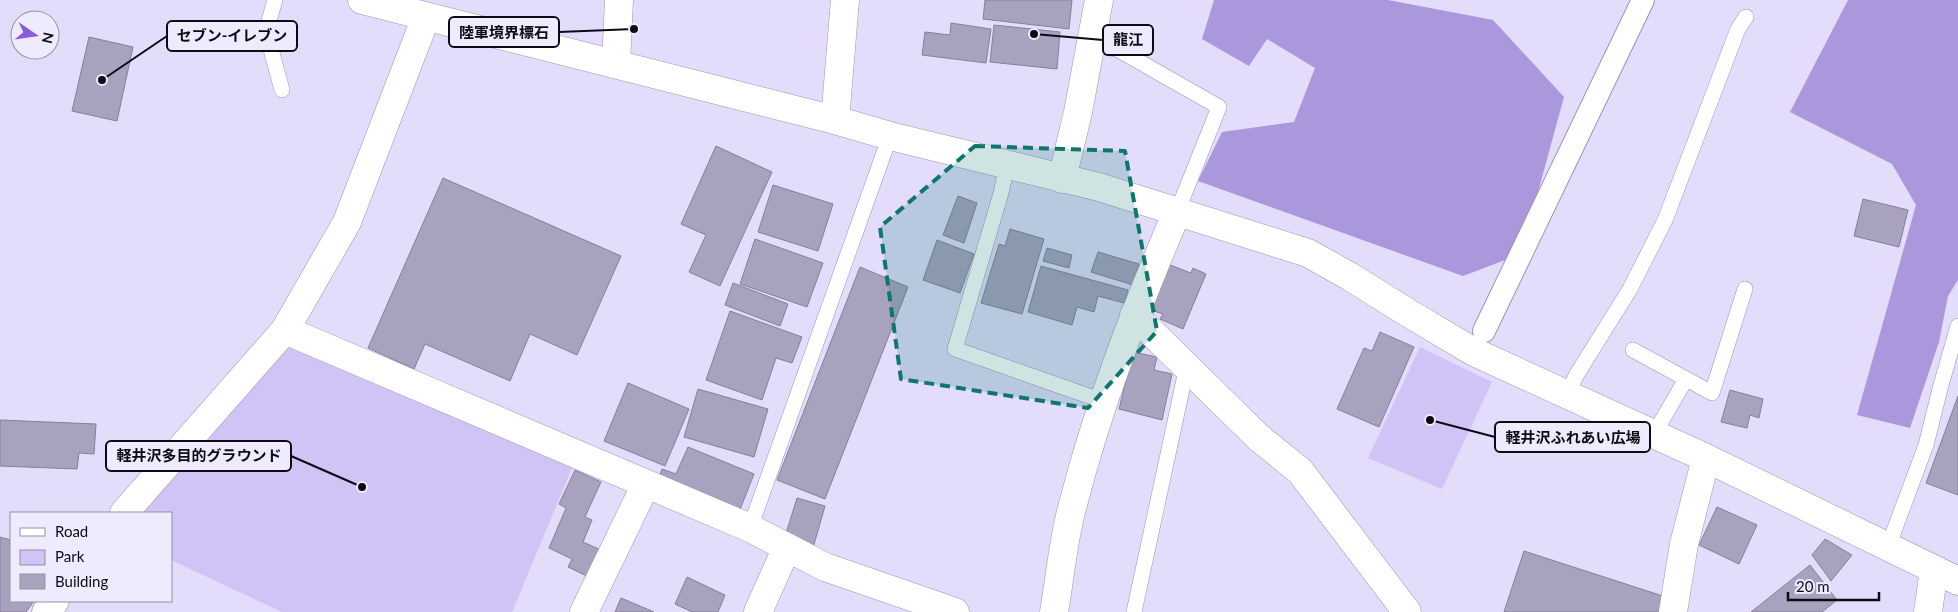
<svg xmlns="http://www.w3.org/2000/svg" width="1958" height="612" font-family="Lato,'Noto Sans JP',sans-serif">
<style>
.green{fill:#d0c3f6}
.forest{fill:#ab97db}
.building{fill:#a9a2bf;stroke:#867f9b}
.lines{fill:none;stroke-linecap:round;stroke-linejoin:round}
.service-casing{stroke:#9c94b1;stroke-width:16}
.pedestrian-casing{stroke:#9c94b1;stroke-width:24}
.minor-casing{stroke:#9c94b1;stroke-width:29}
.tertiary-casing{stroke:#9c94b1;stroke-width:29}
.service{stroke:#fff;stroke-width:15}
.pedestrian{stroke:#fff;stroke-width:22}
.minor{stroke:#fff;stroke-width:28}
.tertiary{stroke:#fff;stroke-width:28}
.marked{fill:#0f766e;fill-opacity:0.2;stroke:#0f766e;stroke-width:4;stroke-dasharray:10 6;stroke-linejoin:round}
.leader{fill:none;stroke:#0d0a14;stroke-width:2}
.callout-dot{fill:#0d0a14;stroke:#efebfe;stroke-width:2}
.callout{fill:#efebfe;stroke:#0d0a14;stroke-width:2}
.callout-label{font-size:15px;text-anchor:middle;font-weight:bold;fill:#0d0a14}
</style>
<rect width="100%" height="100%" fill="#e3dcfa"/>
<path class="green" d="M 282,341 L 575,461 L 512,612 L 282,612 L 171,560 L 171,513 L 139,513 Z
M 1420,347 L 1492,382 L 1442,489 L 1368,458 Z"/>
<path class="forest" d="M 1214,0 L 1388,0 L 1493,20 L 1564,97 L 1521,254 L 1463,276 L 1198,181 L 1222,132 L 1294,122 L 1315,68 L 1267,39 L 1249,66 L 1202,39 Z
M 1848,0 L 1958,0 L 1958,280 L 1948,296 L 1939,342 L 1910,428 L 1857,415 L 1916,205 L 1892,164 L 1790,112 Z"/>
<path class="building" d="M 985,0 L 1072,0 L 1069,29 L 983,19 Z
M 951,23 L 991,29 L 986,63 L 922,55 L 925,32 L 950,35 Z
M 994,25 L 1060,32 L 1057,69 L 990,62 Z
M 89,37 L 133,47 L 117,121 L 72,111 Z
M 716,146 L 772,172 L 720,286 L 689,272 L 706,235 L 681,224 Z
M 443,178 L 621,256 L 577,355 L 530,334 L 510,381 L 425,344 L 414,369 L 368,348 Z
M 773,185 L 833,204 L 818,251 L 758,232 Z
M 958,196 L 977,203 L 964,243 L 943,235 Z
M 1863,199 L 1908,210 L 1899,247 L 1854,236 Z
M 1010,229 L 1044,239 L 1022,314 L 981,303 L 999,244 L 1005,246 Z
M 755,239 L 823,263 L 807,307 L 740,284 Z
M 937,240 L 974,254 L 960,293 L 923,280 Z
M 1047,248 L 1072,255 L 1069,268 L 1043,261 Z
M 1098,252 L 1139,264 L 1133,285 L 1091,272 Z
M 1170,265 L 1191,273 L 1193,268 L 1206,274 L 1183,329 L 1160,319 L 1163,314 L 1151,310 Z
M 1041,266 L 1128,290 L 1124,303 L 1098,296 L 1094,312 L 1077,307 L 1072,325 L 1028,312 Z
M 860,267 L 908,287 L 825,499 L 777,480 Z
M 733,283 L 788,304 L 780,326 L 725,305 Z
M 730,311 L 802,337 L 792,363 L 776,358 L 762,400 L 706,380 Z
M 1380,332 L 1414,347 L 1379,427 L 1337,409 L 1364,348 L 1372,351 Z
M 1133,352 L 1157,357 L 1154,370 L 1172,374 L 1162,420 L 1119,409 Z
M 628,383 L 689,409 L 665,466 L 604,441 Z
M 698,389 L 768,409 L 754,457 L 684,437 Z
M 1730,390 L 1763,399 L 1759,418 L 1750,415 L 1747,428 L 1721,422 Z
M 1958,396 L 1958,495 L 1926,483 Z
M 0,420 L 96,424 L 94,454 L 79,453 L 77,469 L 0,466 Z
M 688,447 L 754,474 L 739,512 L 658,480 L 662,469 L 676,474 Z
M 575,470 L 601,482 L 585,517 L 592,520 L 583,542 L 601,550 L 589,577 L 568,567 L 572,559 L 549,548 L 566,508 L 559,504 Z
M 797,498 L 825,506 L 813,548 L 784,540 Z
M 1717,507 L 1757,525 L 1739,564 L 1699,545 Z
M 0,537 L 11,540 L 11,601 L 34,601 L 26,612 L 0,612 Z
M 1825,539 L 1852,555 L 1831,581 L 1812,555 Z
M 1524,551 L 1669,598 L 1666,612 L 1504,612 Z
M 1810,565 L 1837,600 L 1822,612 L 1751,612 Z
M 687,577 L 725,595 L 718,612 L 692,612 L 675,604 Z
M 621,598 L 654,612 L 615,612 Z"/>
<g class="lines">
<defs>
<path id="service" d="M 275,0 L 266,31 L 282,90
M 1090,45 L 1117,49 L 1219,107 L 1177,212
M 1007,165 L 1001,193 L 955,349 L 1103,401
M 1633,350 L 1712,393 L 1745,289
M 1567,394 L 1577,374 L 1630,289 L 1665,220 L 1738,29 L 1746,17
M 1654,434 L 1686,379
M 750,528 L 890,136
M 1888,547 L 1926,445 L 1941,385 L 1958,326
M 1134,612 L 1187,366"/>
<path id="pedestrian" d="M 1484,331 L 1643,0"/>
<path id="minor" d="M 616,64 L 619,0
M 835,120 L 845,0
M 1134,315 L 1258,437 L 1300,471 L 1407,612
M 285,330 L 750,528 L 825,567 L 955,612
M 124,513 L 285,330 L 347,222 L 426,17
M 46,612 L 55,601
M 584,612 L 646,484
M 758,612 L 787,547
M 1054,612 C 1060,578 1063,541 1072,508 C 1098,406 1136,308 1177,212
M 1673,612 L 1684,544 L 1706,458
M 1928,612 L 1934,570"/>
<path id="tertiary" d="M 362,0 L 835,120 L 890,136 L 1099,187 L 1308,253 L 1349,276 L 1410,314 L 1474,352 L 1706,458 L 1958,581
M 1062,179 L 1078,112 L 1099,0"/>
</defs>
<use href="#service" class="service-casing"/>
<use href="#pedestrian" class="pedestrian-casing"/>
<use href="#minor" class="minor-casing"/>
<use href="#tertiary" class="tertiary-casing"/>
<use href="#service" class="service"/>
<use href="#pedestrian" class="pedestrian"/>
<use href="#minor" class="minor"/>
<use href="#tertiary" class="tertiary"/>
</g>
<path class="marked" d="M 975,146 L 1125,151 L 1157,331 L 1088,408 L 901,379 L 880,227 Z"/>
<path class="leader" d="M634 29L559 32M102 80L167 36M1034 34L1103 40M1430 420L1495 437M362 487L291 456"/>
<g class="callout-dot">
<circle cx="634" cy="29" r="5"/>
<circle cx="102" cy="80" r="5"/>
<circle cx="1034" cy="34" r="5"/>
<circle cx="1430" cy="420" r="5"/>
<circle cx="362" cy="487" r="5"/>
</g>
<g class="callout">
<rect x="449" y="17" width="110" height="30" rx="5"/>
<rect x="167" y="21" width="130" height="30" rx="5"/>
<rect x="1103" y="25" width="50" height="30" rx="5"/>
<rect x="1495" y="422" width="155" height="30" rx="5"/>
<rect x="106" y="441" width="185" height="30" rx="5"/>
</g>
<g class="callout-label">
<text x="504" y="38">陸軍境界標石</text>
<text x="232" y="41">セブン-イレブン</text>
<text x="1128" y="45">龍江</text>
<text x="1573" y="443">軽井沢ふれあい広場</text>
<text x="199" y="461">軽井沢多目的グラウンド</text>
</g>
<rect x="10" y="512" width="162" height="90" fill="#efebfe" stroke="#9591a0"/>
<rect x="20" y="528" width="25" height="8" fill="#ffffff" stroke="#9591a0"/>
<text x="55" y="537" font-size="15" fill="#0d0a14">Road</text>
<rect x="20" y="550" width="25" height="15" fill="#d0c3f6" stroke="#9591a0"/>
<text x="55" y="562" font-size="15" fill="#0d0a14">Park</text>
<rect x="20" y="574" width="25" height="15" fill="#a9a2bf" stroke="#9591a0"/>
<text x="55" y="587" font-size="15" fill="#0d0a14">Building</text>
<g transform="translate(35 35) rotate(103)"><circle r="24" fill="#efebfe" stroke="#9591a0"/>
<path d="M0-4L9 19L0 12L-9 19Z" fill="#8a5ed8"/>
<text y="-8" font-size="14" font-weight="bold" text-anchor="middle" fill="#0d0a14">N</text>
</g>
<path d="M1788 592v8h91v-8" fill="none" stroke="#0d0a14" stroke-width="2.5"/>
<text x="1796" y="592" font-size="15" fill="#0d0a14" stroke="#efebfe" stroke-width="4" paint-order="stroke">20 m</text>
</svg>
